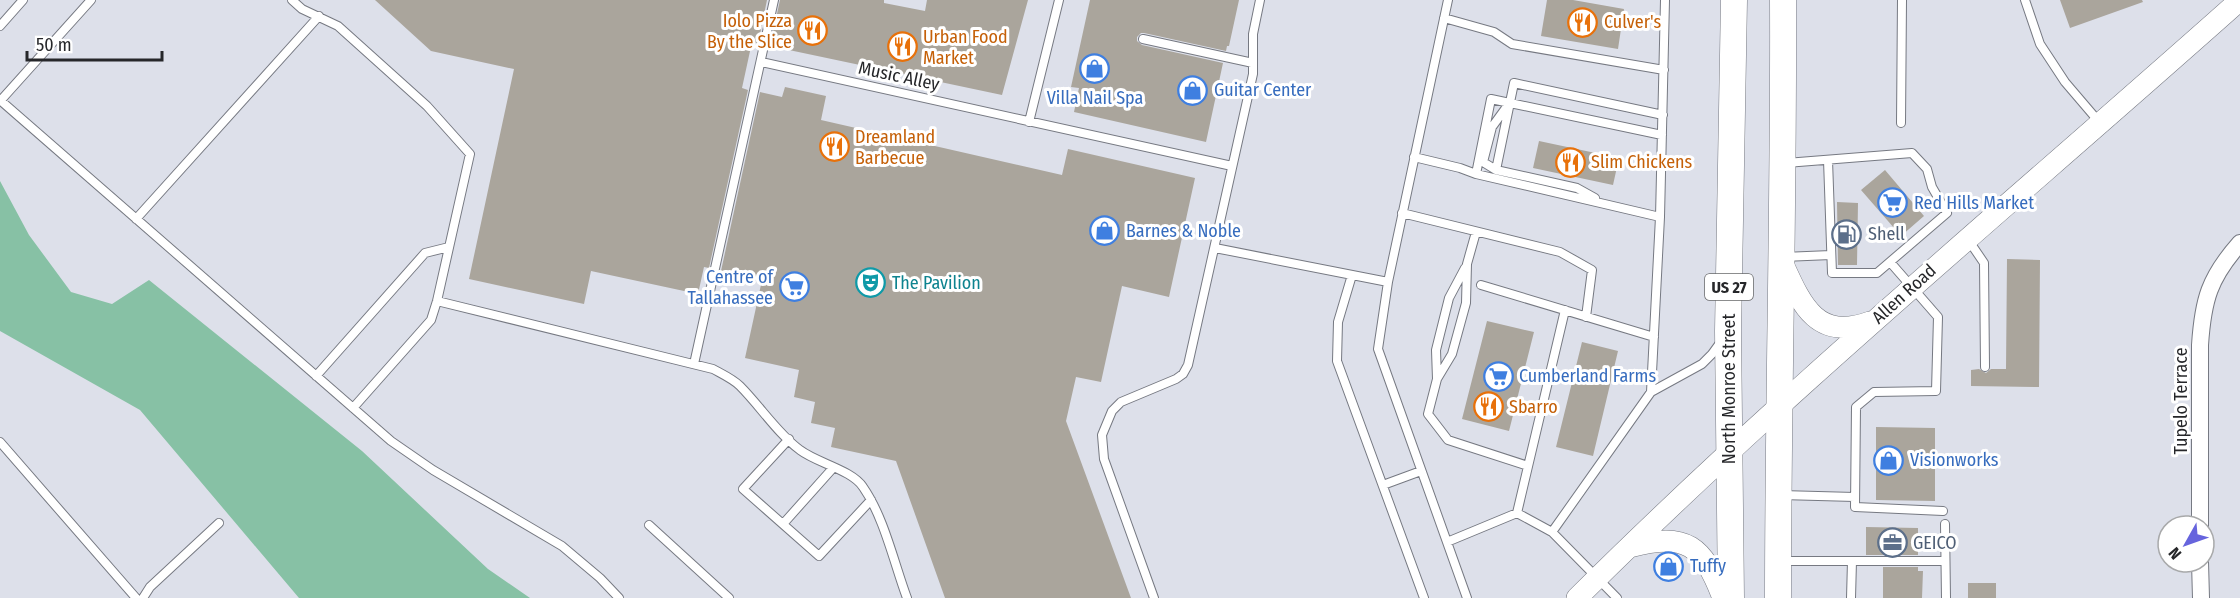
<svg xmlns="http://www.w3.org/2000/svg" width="2240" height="598" font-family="'Fira Sans Condensed',sans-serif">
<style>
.green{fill:#87c1a5}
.building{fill:#aaa59c}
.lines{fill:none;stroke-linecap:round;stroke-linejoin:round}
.service-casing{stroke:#767982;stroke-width:10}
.minor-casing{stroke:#767982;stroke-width:18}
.tertiary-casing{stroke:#767982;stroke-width:22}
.primary-casing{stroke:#767982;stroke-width:27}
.service{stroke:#fff;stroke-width:8}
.minor{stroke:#fff;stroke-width:16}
.tertiary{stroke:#fff;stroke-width:21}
.primary{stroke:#fff;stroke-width:26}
.labels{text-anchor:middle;stroke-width:6;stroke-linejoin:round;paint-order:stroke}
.shield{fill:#fff;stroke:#67686a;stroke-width:1.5}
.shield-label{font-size:16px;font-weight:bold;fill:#26272a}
.food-label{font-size:18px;fill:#c56008;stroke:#fff;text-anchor:start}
.street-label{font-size:18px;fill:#26272a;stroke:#fff}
.shop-label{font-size:18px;fill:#366cbe;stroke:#fff;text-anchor:start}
.service-label{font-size:18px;fill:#4e5e75;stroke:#fff;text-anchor:start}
.culture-label{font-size:18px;fill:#0d838f;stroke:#fff;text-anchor:start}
</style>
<rect width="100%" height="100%" fill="#dde0ea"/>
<path class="green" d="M 0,181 L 29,235 L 71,292 L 112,304 L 149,280 L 362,451 L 488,569 L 530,598 L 299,598 L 140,410 L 0,331 Z"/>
<path class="building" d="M 375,0 L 767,0 L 758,44 L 752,42 L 742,88 L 748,90 L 709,268 L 704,267 L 698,294 L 591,271 L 584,304 L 469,279 L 514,69 L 431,51 Z
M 780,0 L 884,0 L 884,3 L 925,11 L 927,0 L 1028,0 L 1002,95 L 770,46 Z
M 1090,0 L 1239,0 L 1229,46 L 1227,46 L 1226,51 L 1144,33 L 1141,33 L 1137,37 L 1137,41 L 1142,45 L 1223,63 L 1206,142 L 1074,112 L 1079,88 L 1071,87 Z
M 1547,0 L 1573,0 L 1624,9 L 1618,49 L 1541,36 Z
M 2060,0 L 2142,0 L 2143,2 L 2070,28 Z
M 785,87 L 826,96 L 821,120 L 1062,175 L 1068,149 L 1195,178 L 1169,297 L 1122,286 L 1101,382 L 1076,377 L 1066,421 L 1131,598 L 945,598 L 896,461 L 831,447 L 835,428 L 811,423 L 815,402 L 794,397 L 799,370 L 745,358 L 762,280 L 721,271 L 760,92 L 782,97 Z
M 1539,141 L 1619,158 L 1613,185 L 1533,168 Z
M 1885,170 L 1924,216 L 1901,236 L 1861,190 Z
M 1837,202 L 1858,203 L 1857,265 L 1838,265 Z
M 2007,259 L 2040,260 L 2039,387 L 1971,386 L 1971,370 L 1979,369 L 1986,373 L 1991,369 L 2006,369 Z
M 1487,321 L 1534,332 L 1509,431 L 1462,419 Z
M 1582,342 L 1618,351 L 1593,456 L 1556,447 Z
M 1876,427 L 1935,428 L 1935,501 L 1876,500 Z
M 1866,527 L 1918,528 L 1918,555 L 1866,555 Z
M 1883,567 L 1918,567 L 1918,571 L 1923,571 L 1922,598 L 1883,598 Z
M 1968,583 L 1996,583 L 1996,598 L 1968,598 Z"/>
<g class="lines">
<defs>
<path id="service" d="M 292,0 L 302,9 L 338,26 L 427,106 L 470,154 L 437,301 L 431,320 L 353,408
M 1448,0 L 1388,282 L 1378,349 L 1467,598
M 2025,0 L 2040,44 L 2065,82 L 2100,123
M 1444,18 L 1494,32 L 1512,44 L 1664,70
M 0,26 L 23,0
M 1143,39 L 1253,63
M 761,62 L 1232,166
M 0,100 L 391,441 L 433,470 L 562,546 L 600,578 L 619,598
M 1,100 L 91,0
M 1508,105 L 1492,127 L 1483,162 L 1496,170 L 1577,188 L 1595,198
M 1029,122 L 1059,0
M 1901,123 L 1902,0
M 1414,157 L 1460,168 L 1476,174 L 1660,217
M 1786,163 L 1912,153 L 1927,169 L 1932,187 L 1947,213 L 1877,273 L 1832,273 L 1828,160
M 1496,170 L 1514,83 L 1663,115
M 1476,174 L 1491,99 L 1662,135
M 1402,213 L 1560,252 L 1592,270 L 1586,317
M 136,219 L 319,16
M 1476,232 L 1467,264 L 1466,303 L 1452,354 L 1437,379 L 1428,414 L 1448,440 L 1528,466
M 1967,238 L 1984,263 L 1985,367
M 1215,248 L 1388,282
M 1783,257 L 1831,255
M 1890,262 L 1938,317 L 1936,391 L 1874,392 L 1856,407 L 1855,507 L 1943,511
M 1352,275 L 1338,322 L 1337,361 L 1424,598
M 1481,285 L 1654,337
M 437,301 L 713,369 C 722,374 733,379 740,386 C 760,406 778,434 800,450 C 817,463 852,470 863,487 C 884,517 894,563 907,598
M 694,364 L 774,0
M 316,376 L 425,253 L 449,247
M 1437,379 L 1436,350 L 1449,298 L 1465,268
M 1651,392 L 1660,217 L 1665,0
M 789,439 L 743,489 L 819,556 L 871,500
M 0,442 L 136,598
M 1383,485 L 1421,471
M 1781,495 L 1855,497
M 1517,513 L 1565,310
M 783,524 L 833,468
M 1945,524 L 1946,598
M 649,525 L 729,598
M 1552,532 L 1651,392 L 1702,364 L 1712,354 L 1720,343
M 1447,542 L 1517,513 L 1552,532 L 1617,598
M 1781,561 L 1945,561
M 143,598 L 150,587 L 219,523
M 1154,598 L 1104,459 L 1102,435 L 1112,411 L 1121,402 L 1176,379 L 1183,374 L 1188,365 L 1253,74 L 1253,34 L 1260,0
M 1851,598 L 1852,561"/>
<path id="minor" d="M 2200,526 L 2200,345 C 2203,300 2209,278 2240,243
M 2200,562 L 2201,598"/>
<path id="tertiary" d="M 1783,264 C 1802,306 1817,341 1870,322
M 1630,547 C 1687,531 1703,546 1723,598
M 1577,598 C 1788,388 2018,198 2240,0"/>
<path id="primary" d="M 1731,598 L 1728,331 L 1734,0
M 1778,598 C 1778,399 1784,199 1783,0"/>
</defs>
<use href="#service" class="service-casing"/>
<use href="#minor" class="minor-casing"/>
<use href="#tertiary" class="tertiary-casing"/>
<use href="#primary" class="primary-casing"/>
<use href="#service" class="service"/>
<use href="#minor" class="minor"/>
<use href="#tertiary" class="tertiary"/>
<use href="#primary" class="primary"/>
</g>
<defs>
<symbol id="restaurant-ring" viewBox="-11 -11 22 22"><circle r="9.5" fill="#fff" stroke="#e8710a" stroke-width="1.5"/><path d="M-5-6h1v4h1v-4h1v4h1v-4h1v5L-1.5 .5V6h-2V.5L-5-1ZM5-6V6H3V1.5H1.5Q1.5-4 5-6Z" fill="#e8710a"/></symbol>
<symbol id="shop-ring" viewBox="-11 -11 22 22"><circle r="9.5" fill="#fff" stroke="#3f7fe0" stroke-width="1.5"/><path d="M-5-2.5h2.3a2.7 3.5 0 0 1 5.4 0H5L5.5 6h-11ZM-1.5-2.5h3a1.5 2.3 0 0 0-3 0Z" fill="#3f7fe0"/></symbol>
<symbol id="supermarket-ring" viewBox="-11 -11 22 22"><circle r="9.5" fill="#fff" stroke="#3f7fe0" stroke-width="1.5"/><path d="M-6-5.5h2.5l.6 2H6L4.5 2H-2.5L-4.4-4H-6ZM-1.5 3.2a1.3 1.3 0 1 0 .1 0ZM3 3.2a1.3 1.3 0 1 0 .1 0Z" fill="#3f7fe0"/></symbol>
<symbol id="fuel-ring" viewBox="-11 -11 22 22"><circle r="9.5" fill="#fff" stroke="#5c6f8a" stroke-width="1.5"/><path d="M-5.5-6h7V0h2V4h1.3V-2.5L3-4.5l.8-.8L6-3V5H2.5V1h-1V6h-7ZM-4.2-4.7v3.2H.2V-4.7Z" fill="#5c6f8a"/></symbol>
<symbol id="theatre-ring" viewBox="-11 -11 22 22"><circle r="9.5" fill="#fff" stroke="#0f9aa8" stroke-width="1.5"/><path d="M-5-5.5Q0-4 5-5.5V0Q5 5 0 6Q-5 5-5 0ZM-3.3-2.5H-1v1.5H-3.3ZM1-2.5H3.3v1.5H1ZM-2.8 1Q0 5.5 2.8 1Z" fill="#0f9aa8"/></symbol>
<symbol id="office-ring" viewBox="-11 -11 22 22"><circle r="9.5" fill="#fff" stroke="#5c6f8a" stroke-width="1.5"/><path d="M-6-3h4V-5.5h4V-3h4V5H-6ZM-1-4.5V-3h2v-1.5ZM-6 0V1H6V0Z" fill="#5c6f8a"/></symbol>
</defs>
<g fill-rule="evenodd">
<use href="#restaurant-ring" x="1566" y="6" width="33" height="33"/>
<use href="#restaurant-ring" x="796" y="14" width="33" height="33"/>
<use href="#restaurant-ring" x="886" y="30" width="33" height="33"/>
<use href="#shop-ring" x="1078" y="52" width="33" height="33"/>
<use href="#shop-ring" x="1176" y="74" width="33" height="33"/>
<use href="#restaurant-ring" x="818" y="130" width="33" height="33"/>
<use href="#restaurant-ring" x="1554" y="146" width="33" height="33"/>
<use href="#supermarket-ring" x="1876" y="186" width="33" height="33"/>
<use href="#shop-ring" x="1088" y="214" width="33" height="33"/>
<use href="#fuel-ring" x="1830" y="218" width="33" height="33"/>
<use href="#theatre-ring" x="854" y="266" width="33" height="33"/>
<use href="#supermarket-ring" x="778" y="270" width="33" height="33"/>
<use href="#supermarket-ring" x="1482" y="360" width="33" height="33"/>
<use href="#restaurant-ring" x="1472" y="390" width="33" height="33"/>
<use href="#shop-ring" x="1872" y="444" width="33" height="33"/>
<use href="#office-ring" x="1876" y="526" width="33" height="33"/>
<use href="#shop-ring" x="1652" y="550" width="33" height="33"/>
</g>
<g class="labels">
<rect class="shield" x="1705" y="274" width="48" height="26" rx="4.5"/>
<g class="shield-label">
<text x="1729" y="293">US 27</text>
</g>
<g class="food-label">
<text x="792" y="27" text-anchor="end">Iolo Pizza<tspan x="792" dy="21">By the Slice</tspan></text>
<text x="1604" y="28">Culver's</text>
<text x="923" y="43">Urban Food<tspan x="923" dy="21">Market</tspan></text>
<text x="855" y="143">Dreamland<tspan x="855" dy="21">Barbecue</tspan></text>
<text x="1591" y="168">Slim Chickens</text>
<text x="1509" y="413">Sbarro</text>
</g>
<g class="street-label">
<text transform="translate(899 76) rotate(12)" y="6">Music Alley</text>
<text transform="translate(1904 294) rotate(-42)" y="6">Allen Road</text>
<text transform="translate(1729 389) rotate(-90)" y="6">North Monroe Street</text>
<text transform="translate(2181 401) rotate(-90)" y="6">Tupelo Terrace</text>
</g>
<g class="shop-label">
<text x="1214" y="96">Guitar Center</text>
<text x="1095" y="104" text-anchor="middle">Villa Nail Spa</text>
<text x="1914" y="209">Red Hills Market</text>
<text x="1126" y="237">Barnes &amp; Noble</text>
<text x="773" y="283" text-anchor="end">Centre of<tspan x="773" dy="21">Tallahassee</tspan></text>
<text x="1519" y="382">Cumberland Farms</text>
<text x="1910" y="466">Visionworks</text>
<text x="1690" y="572">Tuffy</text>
</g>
<g class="service-label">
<text x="1868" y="240">Shell</text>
<text x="1913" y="549">GEICO</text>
</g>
<g class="culture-label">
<text x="892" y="289">The Pavilion</text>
</g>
</g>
<g transform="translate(2186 544) rotate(230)"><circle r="28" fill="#ffffff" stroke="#a8a9aa" stroke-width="1.5"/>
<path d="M0-4.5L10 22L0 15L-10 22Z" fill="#6664dd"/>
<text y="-9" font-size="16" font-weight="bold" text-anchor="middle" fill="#26272a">N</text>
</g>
<path d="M27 51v9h135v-9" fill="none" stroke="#26272a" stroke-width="3"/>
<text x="36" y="51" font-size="18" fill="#26272a" stroke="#ffffff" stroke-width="4.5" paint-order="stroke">50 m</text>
</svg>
